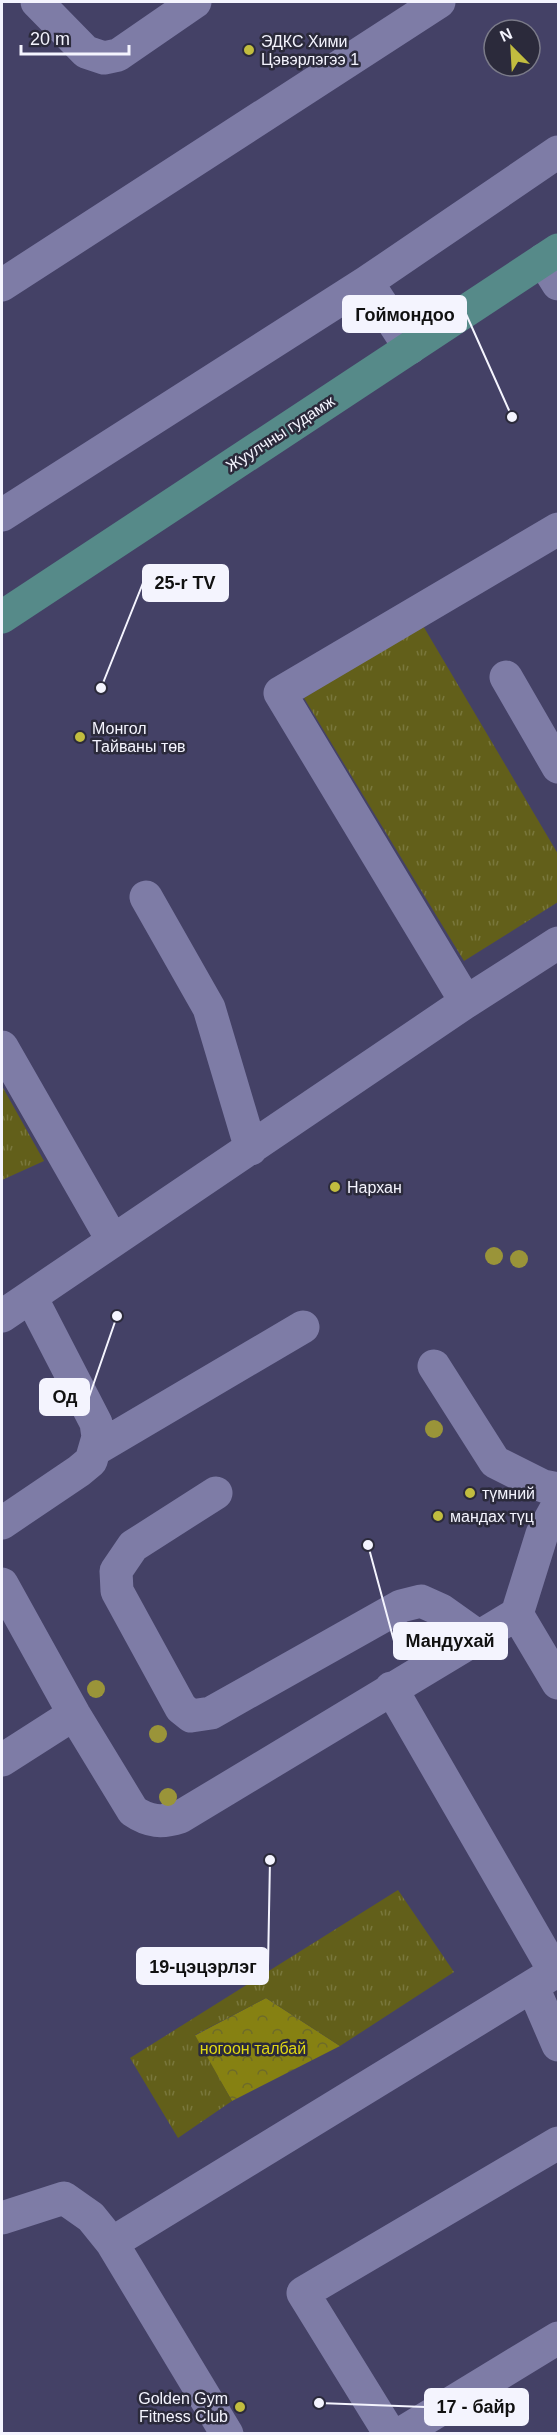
<svg xmlns="http://www.w3.org/2000/svg" width="560" height="2435" font-family="Helvetica,sans-serif">
<style>
.forest{fill:url(#forest-crowns)}
.park{fill:url(#park-tufts)}
.lines{fill:none;stroke-linecap:round;stroke-linejoin:round}
.minor{stroke:#7e7ca6;stroke-width:33}
.major{stroke:#568a89;stroke-width:33}
.tree{fill:#9a9439}
.poi-dot{fill:#c2bd3f;stroke:#2b2a3b;stroke-width:2}
.labels{text-anchor:middle;stroke-width:5;stroke-linejoin:round;paint-order:stroke}
.poi-label{font-size:16px;fill:#f4f4fe;stroke:#2b2a3b;text-anchor:start}
.street-label{font-size:16px;fill:#f4f4fe;stroke:#2b2a3b}
.park-label{font-size:16px;fill:#e0d815;stroke:#2b2a3b}
.leader{fill:none;stroke:#f4f4fe;stroke-width:2}
.callout-dot{fill:#f4f4fe;stroke:#2b2a3b;stroke-width:2}
.callout{fill:#f4f4fe;stroke:#f4f4fe;stroke-width:2}
.callout-label{font-size:18px;text-anchor:middle;font-weight:bold;fill:#111}
</style>
<defs>
<pattern id="forest-crowns" width="20" height="18" patternUnits="userSpaceOnUse" patternTransform="scale(1.5)"><rect width="20" height="18" fill="#868112"/><path d="M2 6a3 3 0 1 1 6 0M12 15a3 3 0 1 1 6 0" fill="none" stroke="#6e6b29"/></pattern>
<pattern id="park-tufts" width="24" height="20" patternUnits="userSpaceOnUse" patternTransform="scale(1.5)"><rect width="24" height="20" fill="#625f1a"/><path d="M3 7l-1-3M5 7V3M7 7l1-3M15 17l-1-3M17 17v-4M19 17l1-3" fill="none" stroke="#79773c"/></pattern>
</defs>
<rect width="100%" height="100%" fill="#444166"/>
<path class="forest" d="M 266,1998 L 340,2046 L 232,2101 L 194,2036 Z"/>
<path class="park" d="M 422,624 L 558,854 L 558,902 L 464,961 L 304,698 Z
M 2,1086 L 44,1161 L 2,1180 Z
M 398,1890 L 454,1972 L 340,2046 L 266,1998 L 195,2035 L 232,2101 L 178,2138 L 130,2058 Z"/>
<g class="lines">
<path class="minor" d="M 37,2 L 86,52 L 104,58 L 118,55 L 195,2
M 543,260 L 558,284
M 367,282 L 558,152
M 2,285 L 439,2
M 2,515 L 367,282 L 410,348
M 506,677 L 558,767
M 146,897 L 209,1008 L 251,1149
M 466,1002 L 280,693 L 558,529
M 2,1047 L 113,1241
M 2,1316 L 466,1002 L 558,943
M 434,1366 L 495,1462 L 543,1486 L 558,1489
M 96,1449 L 303,1327
M 216,1493 L 133,1546 L 116,1571 L 117,1591 L 181,1708 L 191,1716 L 211,1713 L 401,1606 L 421,1601 L 441,1610 L 479,1637
M 2,1523 L 79,1471 L 91,1461 L 98,1437 L 96,1423 L 31,1297
M 2,1584 L 74,1714 L 133,1811 C 149,1822 162,1823 180,1817 L 517,1614 L 542,1534 L 558,1505
M 517,1614 L 558,1683
M 2,1760 L 74,1714
M 533,1987 L 558,2045
M 2,2218 L 64,2198 L 91,2217 L 112,2243 L 227,2434
M 112,2243 L 555,1972 L 391,1688
M 390,2434 L 303,2293 L 558,2143
M 400,2434 L 558,2338"/>
<path class="major" d="M 2,617 L 558,250"/>
</g>
<g class="tree">
<circle cx="494" cy="1256" r="9"/>
<circle cx="519" cy="1259" r="9"/>
<circle cx="434" cy="1429" r="9"/>
<circle cx="96" cy="1689" r="9"/>
<circle cx="158" cy="1734" r="9"/>
<circle cx="168" cy="1797" r="9"/>
</g>
<g class="poi-dot">
<circle cx="249" cy="50" r="6"/>
<circle cx="80" cy="737" r="6"/>
<circle cx="335" cy="1187" r="6"/>
<circle cx="470" cy="1493" r="6"/>
<circle cx="438" cy="1516" r="6"/>
<circle cx="240" cy="2407" r="6"/>
</g>
<g class="labels">
<g class="poi-label">
<text x="261" y="47">ЭДКС Хими<tspan x="261" dy="18">Цэвэрлэгээ 1</tspan></text>
<text x="92" y="734">Монгол<tspan x="92" dy="18">Тайваны төв</tspan></text>
<text x="347" y="1193">Нархан</text>
<text x="482" y="1499">түмний</text>
<text x="450" y="1522">мандах түц</text>
<text x="228" y="2404" text-anchor="end">Golden Gym<tspan x="228" dy="18">Fitness Club</tspan></text>
</g>
<g class="street-label">
<text transform="translate(280 433) rotate(-33)" y="6">Жуулчны гудамж</text>
</g>
<g class="park-label">
<text x="253" y="2054">ногоон талбай</text>
</g>
</g>
<path class="leader" d="M512 417L466 314M101 688L143 583M117 1316L89 1397M368 1545L394 1641M270 1860L268 1966M319 2403L425 2407"/>
<g class="callout-dot">
<circle cx="512" cy="417" r="6"/>
<circle cx="101" cy="688" r="6"/>
<circle cx="117" cy="1316" r="6"/>
<circle cx="368" cy="1545" r="6"/>
<circle cx="270" cy="1860" r="6"/>
<circle cx="319" cy="2403" r="6"/>
</g>
<g class="callout">
<rect x="343" y="296" width="123" height="36" rx="6"/>
<rect x="143" y="565" width="85" height="36" rx="6"/>
<rect x="40" y="1379" width="49" height="36" rx="6"/>
<rect x="394" y="1623" width="113" height="36" rx="6"/>
<rect x="137" y="1948" width="131" height="36" rx="6"/>
<rect x="425" y="2389" width="103" height="36" rx="6"/>
</g>
<g class="callout-label">
<text x="405" y="321">Гоймондоо</text>
<text x="185" y="589">25-r TV</text>
<text x="65" y="1403">Од</text>
<text x="450" y="1647">Мандухай</text>
<text x="203" y="1973">19-цэцэрлэг</text>
<text x="476" y="2413">17 - байр</text>
</g>
<rect width="560" height="2435" fill="none" stroke="#f4f4fe" stroke-width="6"/>
<g transform="translate(512 48) rotate(336)"><circle r="28" fill="#2b2a3b" stroke="#7b7b89" stroke-width="1.5"/>
<path d="M0-4.5L10 22L0 15L-10 22Z" fill="#c2bd3f"/>
<text y="-9" font-size="16" font-weight="bold" text-anchor="middle" fill="#f4f4fe">N</text>
</g>
<path d="M21 45v9h108v-9" fill="none" stroke="#f4f4fe" stroke-width="3"/>
<text x="30" y="45" font-size="18" fill="#f4f4fe" stroke="#2b2a3b" stroke-width="4.5" paint-order="stroke">20 m</text>
</svg>
